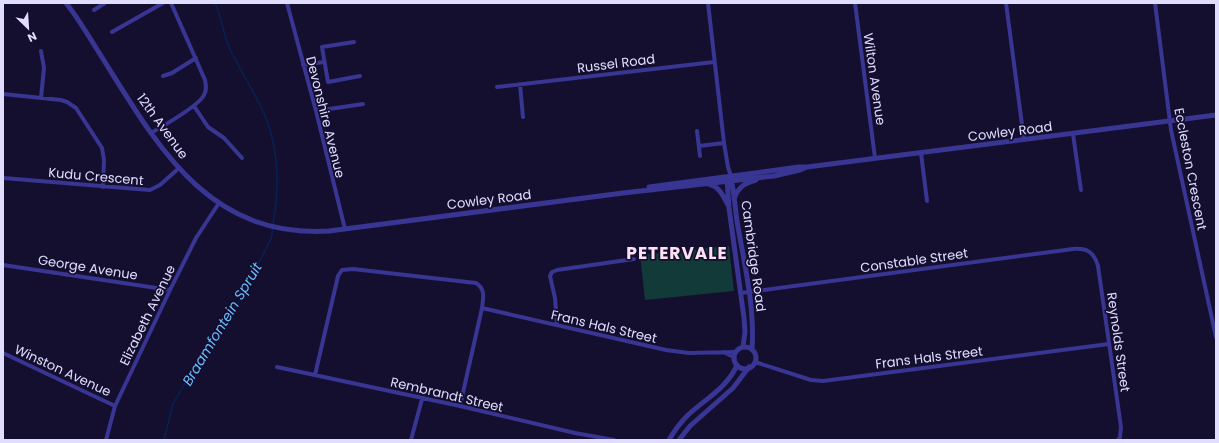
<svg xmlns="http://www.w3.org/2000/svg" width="1219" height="443" font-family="Poppins,sans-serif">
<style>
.green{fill:#113a38}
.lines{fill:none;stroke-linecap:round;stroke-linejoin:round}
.stream{stroke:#052252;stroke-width:1.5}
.minor{stroke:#383593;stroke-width:4}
.tertiary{stroke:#383593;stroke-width:5}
.labels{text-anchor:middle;stroke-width:3.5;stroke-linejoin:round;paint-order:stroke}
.street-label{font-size:13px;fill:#e1ddff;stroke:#140f2f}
.water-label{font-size:14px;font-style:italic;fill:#6bbcff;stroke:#140f2f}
.district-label{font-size:17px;font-weight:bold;letter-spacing:1px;fill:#ffdff4;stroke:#140f2f}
</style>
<rect width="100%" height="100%" fill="#140f2f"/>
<path class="green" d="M 729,246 L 734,291 L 645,300 L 640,255 Z"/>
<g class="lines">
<path class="stream" d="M 215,3 C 222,18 223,34 230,49 C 240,70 253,90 263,111 C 279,147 280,185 273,224
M 164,440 L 173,404 L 215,331 L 238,303 L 271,239 L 273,228"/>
<path class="minor" d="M 287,3 L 316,111 L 345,229
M 708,3 L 724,143 L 728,167 L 731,176
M 855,3 L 875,158
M 1006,3 L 1024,140
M 1155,3 L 1171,130 L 1216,337
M 94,10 L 105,3
M 112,32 L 163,3
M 354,42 L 322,47 L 328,82 L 360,76
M 41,51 L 44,68 L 41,98
M 303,65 L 324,62
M 163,76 L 172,73 L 196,58
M 520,85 L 523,117
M 497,87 L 714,62
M 3,94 L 61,100 L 67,102 L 76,108 L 102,148 L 104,160 L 103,187
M 194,106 L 208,127 L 224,138 L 242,158
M 316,111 L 363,104
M 697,131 L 700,156
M 151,133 C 163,126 199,106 204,95 C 207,90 206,85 205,80 L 171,3
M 1073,134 L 1081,190
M 699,146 L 724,143
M 921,153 L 927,201
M 3,178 L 150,190 L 160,185 L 179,168
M 3,265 L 170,290
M 741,293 L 1073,249 C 1087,248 1094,252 1098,266 L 1121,427 L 1120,437 L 1118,440
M 482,308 L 666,350 L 689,353 L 735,352
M 557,325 L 555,298 L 550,276 L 552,272 L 557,270 L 634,259
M 723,352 L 734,357
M 3,353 L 115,406
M 755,362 L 811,380 L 823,381 L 1109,344
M 277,367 L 460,406 L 575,433 L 614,440
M 315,375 L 338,276 L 342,270 L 353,269 L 476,283 C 486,289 483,299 482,308 L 460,406
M 106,440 L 115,406 L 170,290 L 196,238 L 219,203
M 411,440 L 422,399"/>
<path class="tertiary" d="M 66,3 C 78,18 88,35 98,51 C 155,141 205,239 329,231 L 623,193 L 774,176 L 800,170 L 807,167
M 731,178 C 734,192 735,206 737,221 C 744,263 755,306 752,349
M 727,179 L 729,208 L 744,318 L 745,332 L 743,347
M 709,184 C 720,187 723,196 728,205
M 649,187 L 799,167 L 807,167 L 1216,115
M 734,199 C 738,187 745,183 756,180
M734 358a11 11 0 1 1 22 0a11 11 0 1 1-22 0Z
M 669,440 C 674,431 680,423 688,415 C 704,400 728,387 737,365
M 679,440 L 690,426 L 733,388 L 749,367"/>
</g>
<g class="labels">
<g class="street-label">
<text transform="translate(616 63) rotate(-7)" y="5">Russel Road</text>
<text transform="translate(875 79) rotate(82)" y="5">Wilton Avenue</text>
<text transform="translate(326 117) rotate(76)" y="5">Devonshire Avenue</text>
<text transform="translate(163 126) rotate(54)" y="5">12th Avenue</text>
<text transform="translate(1010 131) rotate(-7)" y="5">Cowley Road</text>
<text transform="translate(1191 169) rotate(79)" y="5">Eccleston Crescent</text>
<text transform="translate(96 176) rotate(5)" y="5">Kudu Crescent</text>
<text transform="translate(489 199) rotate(-7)" y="5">Cowley Road</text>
<text transform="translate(754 256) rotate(82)" y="5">Cambridge Road</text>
<text transform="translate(914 260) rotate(-8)" y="5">Constable Street</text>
<text transform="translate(88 267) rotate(9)" y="5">George Avenue</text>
<text transform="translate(147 315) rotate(-64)" y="5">Elizabeth Avenue</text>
<text transform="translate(604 326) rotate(13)" y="5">Frans Hals Street</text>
<text transform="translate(1119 342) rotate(82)" y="5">Reynolds Street</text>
<text transform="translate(929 357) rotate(-7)" y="5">Frans Hals Street</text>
<text transform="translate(63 370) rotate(25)" y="5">Winston Avenue</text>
<text transform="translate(447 394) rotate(13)" y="5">Rembrandt Street</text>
</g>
<g class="water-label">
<text transform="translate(222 324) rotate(-59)" y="5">Braamfontein Spruit</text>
</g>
<g class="district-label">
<text x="677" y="259">PETERVALE</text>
</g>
</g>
<rect width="1219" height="443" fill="none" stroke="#e1ddff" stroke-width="8"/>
<g transform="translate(28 28) rotate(155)" stroke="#140f2f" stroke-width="3" paint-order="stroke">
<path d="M0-3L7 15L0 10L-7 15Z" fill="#e1ddff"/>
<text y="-6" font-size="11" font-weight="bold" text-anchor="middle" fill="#e1ddff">N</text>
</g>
</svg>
